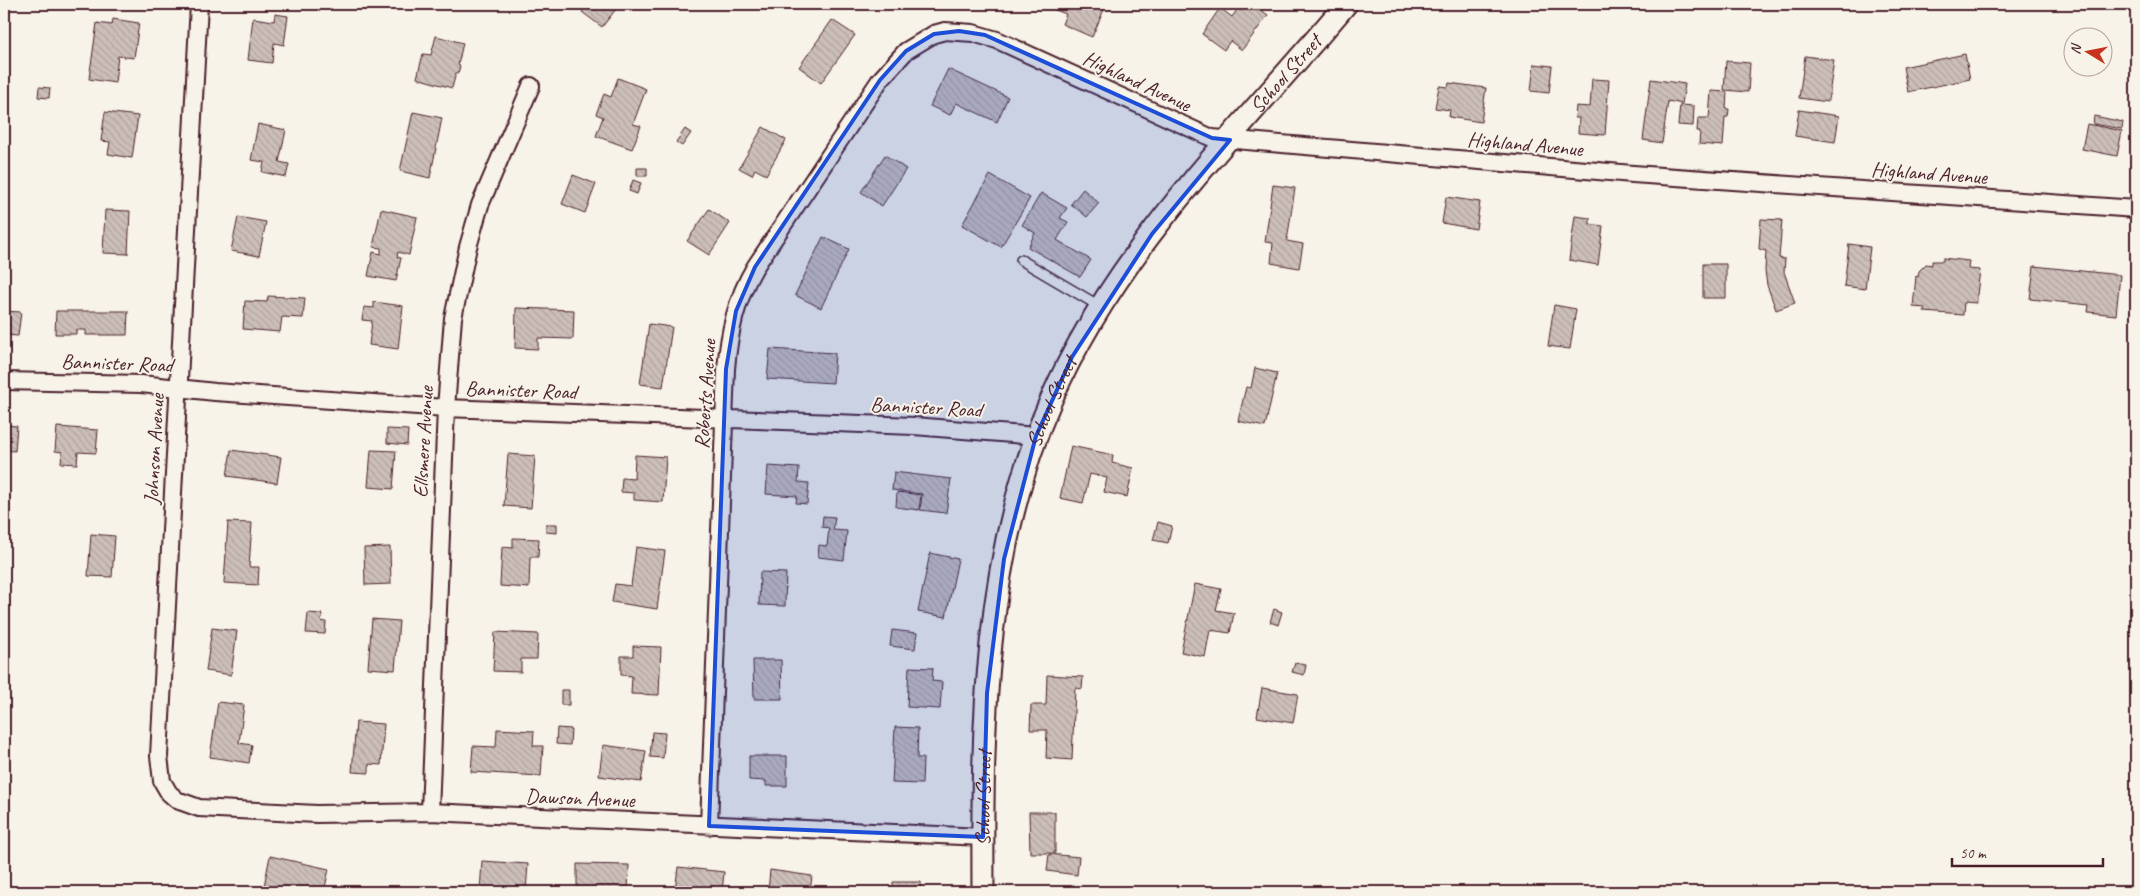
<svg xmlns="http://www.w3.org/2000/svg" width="2140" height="896" font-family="Caveat,sans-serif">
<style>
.building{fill:url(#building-back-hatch);stroke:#4a1f2b}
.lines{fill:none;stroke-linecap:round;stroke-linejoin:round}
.service-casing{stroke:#4a1f2b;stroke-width:12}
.minor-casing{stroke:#4a1f2b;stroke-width:20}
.tertiary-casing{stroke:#4a1f2b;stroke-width:25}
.service{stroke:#f7f3e8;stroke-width:9}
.minor{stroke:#f7f3e8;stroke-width:16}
.tertiary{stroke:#f7f3e8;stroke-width:21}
.marked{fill:#1d4ed8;fill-opacity:0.2;stroke:#1d4ed8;stroke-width:4;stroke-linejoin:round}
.labels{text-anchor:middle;stroke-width:4;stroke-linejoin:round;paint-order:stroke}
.street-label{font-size:21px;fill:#4a1f2b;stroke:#f7f3e8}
</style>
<defs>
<pattern id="building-back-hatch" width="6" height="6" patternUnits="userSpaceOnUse" patternTransform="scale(1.25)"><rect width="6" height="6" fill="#ccbfb9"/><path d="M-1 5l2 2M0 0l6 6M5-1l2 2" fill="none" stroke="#b1a49f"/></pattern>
</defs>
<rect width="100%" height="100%" fill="#f7f3e8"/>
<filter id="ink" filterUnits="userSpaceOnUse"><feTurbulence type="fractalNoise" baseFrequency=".02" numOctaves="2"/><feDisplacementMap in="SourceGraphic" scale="10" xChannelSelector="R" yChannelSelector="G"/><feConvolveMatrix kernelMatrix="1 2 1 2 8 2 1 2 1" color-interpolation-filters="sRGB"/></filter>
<g filter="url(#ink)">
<path class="building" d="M 585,4 L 620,4 L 602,27 L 582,12 L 587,5 Z
M 1046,4 L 1078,4 L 1088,8 L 1090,4 L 1106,5 L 1092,37 L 1062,24 L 1066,14 L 1045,6 Z
M 1241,4 L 1252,4 L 1268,15 L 1242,50 L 1230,41 L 1224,50 L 1202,34 L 1220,8 L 1232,17 Z
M 275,14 L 288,16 L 284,45 L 274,43 L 272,63 L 248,60 L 253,18 L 274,21 Z
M 113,19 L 139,23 L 134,58 L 118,56 L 115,83 L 89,79 L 97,23 L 112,25 Z
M 832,20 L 855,35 L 821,83 L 799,67 Z
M 436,36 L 463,43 L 458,65 L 460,66 L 458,73 L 456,73 L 452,88 L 417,78 L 423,54 L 431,55 Z
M 1965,54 L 1970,79 L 1908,92 L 1903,67 Z
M 1805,56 L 1834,60 L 1828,102 L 1799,98 Z
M 1726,61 L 1750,63 L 1748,92 L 1724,90 Z
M 1534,64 L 1552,66 L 1549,93 L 1531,91 Z
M 948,69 L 1008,97 L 997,122 L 956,103 L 950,115 L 930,106 Z
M 618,78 L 646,89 L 633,124 L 641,126 L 632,149 L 596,136 L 603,117 L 596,114 L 604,94 L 611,97 Z
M 1592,79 L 1609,80 L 1605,135 L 1578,133 L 1579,118 L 1575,118 L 1576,106 L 1590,107 Z
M 1651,79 L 1685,84 L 1682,104 L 1668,101 L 1662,143 L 1643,140 Z
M 1449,83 L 1486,88 L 1481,122 L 1449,117 L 1450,110 L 1435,108 L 1439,86 L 1448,87 Z
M 39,87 L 50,88 L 49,98 L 38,97 Z
M 1711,91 L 1727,92 L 1726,109 L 1729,109 L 1728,117 L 1725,117 L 1723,146 L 1699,144 L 1700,131 L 1697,131 L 1698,118 L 1709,118 Z
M 1680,105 L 1694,106 L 1693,126 L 1678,125 Z
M 1799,110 L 1839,116 L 1835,142 L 1795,136 Z
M 105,112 L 138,116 L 132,158 L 108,154 L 110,142 L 101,141 Z
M 413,112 L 442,118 L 430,178 L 400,171 Z
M 2094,116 L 2123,122 L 2122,129 L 2093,124 Z
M 258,124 L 286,130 L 279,162 L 289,164 L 286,177 L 262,172 L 264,162 L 251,160 Z
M 2087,124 L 2122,131 L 2117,156 L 2082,149 Z
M 763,127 L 786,140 L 766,175 L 755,169 L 752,175 L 739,168 Z
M 685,129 L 691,133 L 682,146 L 676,142 Z
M 885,155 L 906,169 L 882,206 L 861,192 Z
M 637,168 L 647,168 L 647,176 L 637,176 Z
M 573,175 L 596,184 L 585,213 L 562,204 Z
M 990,175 L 1030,198 L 1001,247 L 962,225 Z
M 633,180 L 641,183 L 637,194 L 629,191 Z
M 1273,185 L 1295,188 L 1287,241 L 1303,244 L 1299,268 L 1271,263 L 1273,243 L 1265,242 Z
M 1083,189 L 1099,203 L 1087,217 L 1071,204 Z
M 1041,193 L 1067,208 L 1060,218 L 1068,222 L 1057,240 L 1091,260 L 1080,277 L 1028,247 L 1035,233 L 1022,225 Z
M 1446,197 L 1480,202 L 1476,229 L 1442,223 Z
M 381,209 L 417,217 L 409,255 L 398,252 L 397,257 L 401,258 L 396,281 L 368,276 L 373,252 L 381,254 L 381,248 L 373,247 Z
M 709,209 L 730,223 L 709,255 L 687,241 Z
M 105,210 L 130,211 L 128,254 L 103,253 Z
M 1575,216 L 1590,218 L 1590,224 L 1603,226 L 1598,265 L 1569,260 Z
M 238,217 L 266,222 L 259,256 L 231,251 Z
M 1761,219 L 1782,220 L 1779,258 L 1785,259 L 1784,272 L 1795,303 L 1776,310 L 1767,285 L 1765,271 L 1766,251 L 1759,249 Z
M 823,237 L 849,249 L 821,308 L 795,295 Z
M 1849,244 L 1870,247 L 1865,289 L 1844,286 Z
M 1943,258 L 1969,261 L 1968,269 L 1980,270 L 1976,303 L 1964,302 L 1963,315 L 1924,312 L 1925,308 L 1913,307 L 1916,276 L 1918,277 L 1919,271 L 1926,264 L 1932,265 L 1932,261 L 1943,261 Z
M 1703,264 L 1726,264 L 1726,298 L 1703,298 Z
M 2034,266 L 2120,275 L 2116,315 L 2088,312 L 2089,305 L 2030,299 Z
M 268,296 L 305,298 L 303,318 L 282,317 L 280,332 L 243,329 L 245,301 L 267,302 Z
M 374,302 L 403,306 L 398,349 L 369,345 L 372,321 L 362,320 L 364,307 L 374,308 Z
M 1554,305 L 1576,309 L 1570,349 L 1548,346 Z
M 516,308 L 574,310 L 573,339 L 538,338 L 538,349 L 515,348 Z
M 4,311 L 21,312 L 18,336 L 4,335 Z
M 56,311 L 128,311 L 127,335 L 86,335 L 86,330 L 76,330 L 76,334 L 55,334 Z
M 649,324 L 672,327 L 663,387 L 640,384 Z
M 770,349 L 835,353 L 833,383 L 767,379 Z
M 1255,368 L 1277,373 L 1265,427 L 1238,421 L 1246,387 L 1251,388 Z
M 4,425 L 17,426 L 15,451 L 4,450 Z
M 57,427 L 98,430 L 96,453 L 78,452 L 77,464 L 61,463 L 62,452 L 55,451 Z
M 387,429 L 408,430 L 407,445 L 387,443 Z
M 1071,446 L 1113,455 L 1112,463 L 1133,468 L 1127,497 L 1104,492 L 1107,478 L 1090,474 L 1083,503 L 1060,498 Z
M 231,450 L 281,457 L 277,483 L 227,476 Z
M 371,450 L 396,451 L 393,489 L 368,487 Z
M 508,454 L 535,456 L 531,508 L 504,506 Z
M 635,455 L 666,457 L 663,502 L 634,500 L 634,493 L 621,492 L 622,478 L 634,479 Z
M 768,466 L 799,468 L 798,482 L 809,483 L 807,504 L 796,503 L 797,496 L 766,494 Z
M 894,472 L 951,479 L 946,513 L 920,510 L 922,494 L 892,490 Z
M 897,492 L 921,495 L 919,510 L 896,507 Z
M 823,516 L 835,517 L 833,530 L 847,531 L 844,560 L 818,557 L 819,545 L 827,546 L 829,528 L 822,527 Z
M 228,522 L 252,523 L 249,567 L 259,567 L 258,585 L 224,583 Z
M 1158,522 L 1172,526 L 1168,543 L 1153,540 Z
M 546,524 L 557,524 L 557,533 L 546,532 Z
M 91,534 L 115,536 L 112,577 L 88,576 Z
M 513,538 L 539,539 L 538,557 L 530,557 L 529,588 L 500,586 L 502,547 L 513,548 Z
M 390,547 L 391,584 L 365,585 L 364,548 Z
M 636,547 L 665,551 L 657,609 L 612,602 L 615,584 L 631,586 Z
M 930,553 L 958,559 L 946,617 L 918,612 Z
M 760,572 L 786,573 L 785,606 L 759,605 Z
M 1195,584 L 1221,589 L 1216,610 L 1234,613 L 1230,633 L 1210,630 L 1205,657 L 1181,652 Z
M 1274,609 L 1282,612 L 1278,625 L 1270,622 Z
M 308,613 L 322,614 L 321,621 L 326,622 L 325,634 L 306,633 Z
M 372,619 L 399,621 L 395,670 L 368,668 Z
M 212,628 L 237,631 L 231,675 L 206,671 Z
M 892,630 L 917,633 L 915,649 L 890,646 Z
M 495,632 L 538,634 L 537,659 L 521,659 L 521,672 L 493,671 Z
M 633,646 L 661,647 L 659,695 L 631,694 L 632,676 L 621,675 L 621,656 L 633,656 Z
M 753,660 L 781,660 L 782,699 L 754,699 Z
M 1295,663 L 1306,665 L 1304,675 L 1292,672 Z
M 909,667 L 933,668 L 932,681 L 942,682 L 940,709 L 907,707 Z
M 1047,675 L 1083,677 L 1082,689 L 1075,688 L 1072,760 L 1046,758 L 1047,730 L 1030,730 L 1031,705 L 1046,705 Z
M 1262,688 L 1298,694 L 1293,723 L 1257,717 Z
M 561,690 L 569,690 L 569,705 L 561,705 Z
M 218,702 L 244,705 L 239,743 L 252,745 L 249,763 L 210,757 Z
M 356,722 L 384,724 L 381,765 L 369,764 L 369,773 L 352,772 Z
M 895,727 L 918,728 L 917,758 L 923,758 L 922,784 L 892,783 Z
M 557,728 L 571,729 L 570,745 L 556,744 Z
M 497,729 L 534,731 L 533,746 L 543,746 L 541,776 L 471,772 L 473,746 L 496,747 Z
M 652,732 L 665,733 L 663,758 L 650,757 Z
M 603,745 L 646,751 L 641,782 L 599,776 Z
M 749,756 L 787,756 L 787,786 L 766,786 L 766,781 L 749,780 Z
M 1029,812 L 1055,812 L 1055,853 L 1030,853 Z
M 1049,854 L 1079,857 L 1077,875 L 1047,871 Z
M 270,856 L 329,869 L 324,892 L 292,892 L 264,886 Z
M 482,861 L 528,864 L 526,892 L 480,892 Z
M 577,864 L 629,865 L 628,892 L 577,892 Z
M 678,867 L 724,872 L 722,892 L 675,892 Z
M 770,870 L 812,876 L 810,892 L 768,892 Z
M 893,882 L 921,882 L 921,892 L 893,892 Z"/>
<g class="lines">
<defs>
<path id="service" d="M 1021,260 L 1101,307"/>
<path id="minor" d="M 199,4 L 159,756 L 162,781 L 169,793 L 177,800 L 199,808 L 317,814 L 430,812 L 983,837
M 4,381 L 141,384 L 215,392 L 446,408 L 914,426 L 1036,436
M 430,812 L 446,408 L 453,318 L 468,247 L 480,205 L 531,86
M 709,826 L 726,369 C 729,333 736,299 755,267 L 880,80 L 906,51 L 934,34 L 945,31 L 973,33 L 997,40 L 1212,138 L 1633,174 L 2136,209"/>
<g id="tertiary">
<path id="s1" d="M 983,892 C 982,727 983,554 1051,400 C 1116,249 1242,128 1346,4"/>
</g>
</defs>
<use href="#service" class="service-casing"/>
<use href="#minor" class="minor-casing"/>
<use href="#tertiary" class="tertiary-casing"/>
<use href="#service" class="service"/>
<use href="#minor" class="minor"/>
<use href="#tertiary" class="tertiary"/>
</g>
</g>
<path class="marked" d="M 959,31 L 985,35 L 1212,138 L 1230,140 L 1152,234 L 1072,357 L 1036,436 L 1004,559 L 987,693 L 983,837 L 709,826 L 726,369 L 736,311 L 755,267 L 880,80 L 906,51 L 934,34 Z"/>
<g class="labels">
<g class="street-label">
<text dy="7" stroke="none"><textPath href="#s1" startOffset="904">School Street</textPath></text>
<text transform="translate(1137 81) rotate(25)" y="7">Highland Avenue</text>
<text transform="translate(1525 144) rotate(5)" y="7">Highland Avenue</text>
<text transform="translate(1929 173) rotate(4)" y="7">Highland Avenue</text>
<text transform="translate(117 363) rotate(2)" y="7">Bannister Road</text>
<text transform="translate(521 390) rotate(2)" y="7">Bannister Road</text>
<text transform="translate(705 394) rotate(-86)" y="7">Roberts Avenue</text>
<text dy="7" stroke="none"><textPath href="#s1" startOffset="499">School Street</textPath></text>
<text transform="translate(926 407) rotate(3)" y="7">Bannister Road</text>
<text transform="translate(423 442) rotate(-87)" y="7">Ellsmere Avenue</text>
<text transform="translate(154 449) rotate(-87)" y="7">Johnson Avenue</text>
<text transform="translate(580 798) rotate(2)" y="7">Dawson Avenue</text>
<text dy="7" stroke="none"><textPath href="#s1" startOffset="94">School Street</textPath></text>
</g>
</g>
<rect width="2140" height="896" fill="none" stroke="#f7f3e8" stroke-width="20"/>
<rect x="10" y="10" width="2120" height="876" fill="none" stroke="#4a1f2b" stroke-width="2" filter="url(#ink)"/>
<g transform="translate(2088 52) rotate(280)"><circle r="24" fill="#f7f3e8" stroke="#b29e9c"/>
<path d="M0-4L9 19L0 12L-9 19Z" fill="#c8321e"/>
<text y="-8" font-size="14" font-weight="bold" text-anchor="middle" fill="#4a1f2b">N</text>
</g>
<path d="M1952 858v8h151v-8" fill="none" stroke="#4a1f2b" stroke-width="2.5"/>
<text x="1960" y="858" font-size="15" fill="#4a1f2b" stroke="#f7f3e8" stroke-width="4" paint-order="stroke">50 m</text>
</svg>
